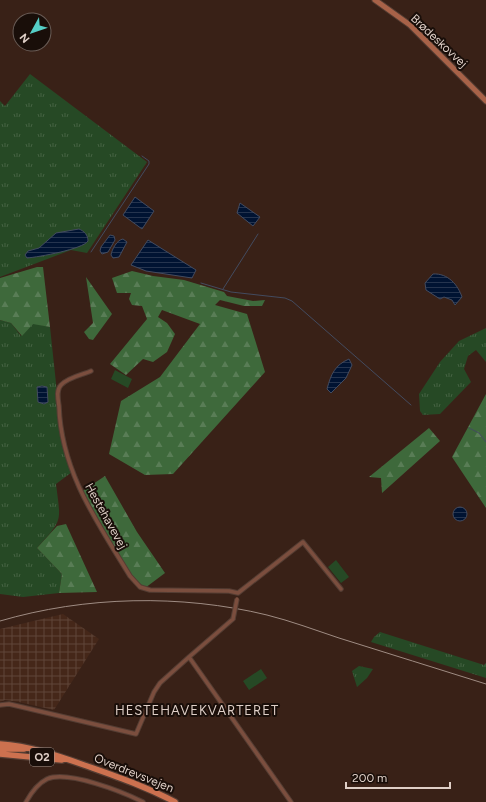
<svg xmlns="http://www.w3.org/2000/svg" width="486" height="802" font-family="Figtree,sans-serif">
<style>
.industrial{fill:url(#industrial-grid)}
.grass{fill:url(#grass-tufts)}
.forest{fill:url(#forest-firs)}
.pitch{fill:#264925}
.water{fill:url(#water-rules);stroke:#434b5f}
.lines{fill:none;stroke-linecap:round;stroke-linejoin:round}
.stream{stroke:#434b5f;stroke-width:1}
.street-casing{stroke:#543d33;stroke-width:5.5}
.secondary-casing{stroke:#543d33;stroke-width:7}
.primary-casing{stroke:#543d33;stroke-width:8}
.street{stroke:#7b4e3e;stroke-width:3.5}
.secondary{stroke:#a86248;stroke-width:5}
.primary{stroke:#cc714f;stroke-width:5.5}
.rail{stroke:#9f8c83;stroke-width:1}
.street-bridge-casing{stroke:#543d33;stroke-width:5.5;stroke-linecap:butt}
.street-bridge{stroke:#7b4e3e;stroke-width:3.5}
.labels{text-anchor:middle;stroke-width:4;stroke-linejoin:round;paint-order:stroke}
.shield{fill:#190e09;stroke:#a4958e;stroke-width:1}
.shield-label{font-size:11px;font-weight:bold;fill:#dfcfc7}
.street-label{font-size:12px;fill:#dfcfc7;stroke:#190e09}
.neighbourhood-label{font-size:13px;letter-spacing:1px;fill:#dfcfc7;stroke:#190e09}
</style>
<defs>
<pattern id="industrial-grid" width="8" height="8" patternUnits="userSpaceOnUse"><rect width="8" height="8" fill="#452719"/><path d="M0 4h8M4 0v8" fill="none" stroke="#5f4539"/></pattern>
<pattern id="grass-tufts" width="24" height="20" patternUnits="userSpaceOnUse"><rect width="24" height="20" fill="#264925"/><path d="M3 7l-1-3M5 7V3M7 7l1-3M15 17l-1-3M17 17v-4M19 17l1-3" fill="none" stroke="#456243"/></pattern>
<pattern id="forest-firs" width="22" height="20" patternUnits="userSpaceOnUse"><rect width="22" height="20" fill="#3e693b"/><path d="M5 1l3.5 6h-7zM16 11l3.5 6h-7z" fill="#597d56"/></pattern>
<pattern id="water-rules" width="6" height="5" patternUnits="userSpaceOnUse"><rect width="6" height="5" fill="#001332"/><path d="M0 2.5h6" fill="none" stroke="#25344e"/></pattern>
</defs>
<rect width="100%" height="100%" fill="#392117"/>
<path class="industrial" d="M 63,614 L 99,639 L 54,710 L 19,702 L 5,700 L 0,702 L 0,629 Z"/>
<path class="grass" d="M 30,74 L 147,162 L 87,253 L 71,250 L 0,277 L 0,101 L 5,106 Z
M 0,320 L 11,323 L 21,336 L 33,323 L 50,327 L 58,402 L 72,472 L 56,484 C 61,523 63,519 37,548 L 62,574 L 59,593 L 23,597 L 0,594 Z
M 486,328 L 486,362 L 476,350 L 468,356 L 464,369 L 471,382 L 440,414 L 423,415 L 420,411 L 419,394 L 440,362 L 459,341 Z
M 380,632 L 484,665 L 486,663 L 486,678 L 371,642 L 374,637 Z
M 359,666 L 373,669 L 367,678 L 357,687 L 352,671 Z"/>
<path class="forest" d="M 37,267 L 43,267 L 50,327 L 33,324 L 22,336 L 11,323 L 0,320 L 0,278 Z
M 132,271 L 153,276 L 184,280 L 224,292 L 227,296 L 253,301 L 265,300 L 262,306 L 244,306 L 220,300 L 215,305 L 247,314 L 265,372 L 173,474 L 145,475 L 109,454 L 121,401 L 160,377 L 200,324 L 162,310 L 158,317 L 167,323 L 175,334 L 167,352 L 153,362 L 143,359 L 126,375 L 110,364 L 147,319 L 142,306 L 132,305 L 129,299 L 131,293 L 117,293 L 112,278 Z
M 86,277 L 112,314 L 93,340 L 89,339 L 84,332 L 93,323 Z
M 486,394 L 486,508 L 452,457 Z
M 429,428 L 440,441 L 382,493 L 381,478 L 369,477 Z
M 105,476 L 137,532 L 165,573 L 145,588 C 117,564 100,524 81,492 Z
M 66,524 L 97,592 L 59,593 L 62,574 L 37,548 L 57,526 Z"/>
<path class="pitch" d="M 115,370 L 132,379 L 128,388 L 111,379 Z
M 336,560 L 349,577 L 341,583 L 328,567 Z
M 261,669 L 267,678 L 249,690 L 243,681 Z"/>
<path class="water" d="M 135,197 L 154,211 L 142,229 L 123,215 Z
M 240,203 L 260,217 L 253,226 L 237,213 Z
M 79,229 C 84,231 88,235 88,241 C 83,249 39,257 27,258 L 25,255 L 28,251 L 39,248 L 56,233 Z
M 110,235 L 114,236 L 115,240 L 108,252 L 102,254 L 100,251 L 101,247 Z
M 123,239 L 127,242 L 119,257 L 113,258 L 111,255 C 112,249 117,240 123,239 Z
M 148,240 L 196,270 L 192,278 L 146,271 L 131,265 Z
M 433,274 C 448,273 458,285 462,297 L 455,305 L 452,300 L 444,297 L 440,299 L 426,290 L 425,283 Z
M 349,359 L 352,365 L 346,378 L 331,393 L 327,389 C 331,374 335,365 349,359 Z
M 42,386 L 47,387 L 48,402 L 44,404 L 38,402 L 37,387 Z
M453 514a7 7 0 1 1 14 0a7 7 0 1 1-14 0Z"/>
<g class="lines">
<path class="stream" d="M 91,252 L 149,164 L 149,161 L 142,156
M 201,283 L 231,292 L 285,298 L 292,301 L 411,405
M 223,289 L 258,234
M 469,428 L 479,433 L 486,442"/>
<defs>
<path id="street" d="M 91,371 C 82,375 68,377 61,385 C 56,390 58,399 59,406 C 61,471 97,522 130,576 L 140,587 L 150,590 L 229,591 L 238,593 L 303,542 L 341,589
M 233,619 L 189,657 L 291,802
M 0,705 L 9,704 L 136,734 L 154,692 L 160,683 L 189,657
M 26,802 C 31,793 37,784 47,779 C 68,770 123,792 143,802"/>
<path id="secondary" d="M 375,0 L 410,25 L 486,101"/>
<path id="primary" d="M 0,744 C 29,746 56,755 84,765 C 115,776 145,786 175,802
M 0,749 L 24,749
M 0,754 L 62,760"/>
</defs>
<use href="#street" class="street-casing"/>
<use href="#secondary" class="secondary-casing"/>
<use href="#primary" class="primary-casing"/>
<use href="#street" class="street"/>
<use href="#secondary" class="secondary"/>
<use href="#primary" class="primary"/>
<path class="rail" d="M 0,621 C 85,596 181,594 267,615 C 291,621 315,630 339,638 C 388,653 437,669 486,684"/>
<defs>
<path id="street-bridge" d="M 233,619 L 237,599"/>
</defs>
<use href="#street-bridge" class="street-bridge-casing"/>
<use href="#street-bridge" class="street-bridge"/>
</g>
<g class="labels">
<rect class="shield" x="30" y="748" width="24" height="18" rx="3"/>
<g class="shield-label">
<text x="42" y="761">O2</text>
</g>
<g class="street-label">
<text transform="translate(439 41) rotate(43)" y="4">Brødeskovvej</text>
<text transform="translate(106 516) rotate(61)" y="4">Hestehavevej</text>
<text transform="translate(134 773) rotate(22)" y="4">Overdrevsvejen</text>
</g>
<g class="neighbourhood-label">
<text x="197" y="715">HESTEHAVEKVARTERET</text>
</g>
</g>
<g transform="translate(32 32) rotate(230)"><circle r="19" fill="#190e09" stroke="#685b55"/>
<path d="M0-3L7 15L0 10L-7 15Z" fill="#55cec6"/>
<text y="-6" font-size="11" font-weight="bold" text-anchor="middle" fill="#dfcfc7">N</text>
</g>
<path d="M346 782v6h104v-6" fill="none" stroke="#dfcfc7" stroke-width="2"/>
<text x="352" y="782" font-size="12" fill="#dfcfc7" stroke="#190e09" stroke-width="3" paint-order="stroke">200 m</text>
</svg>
